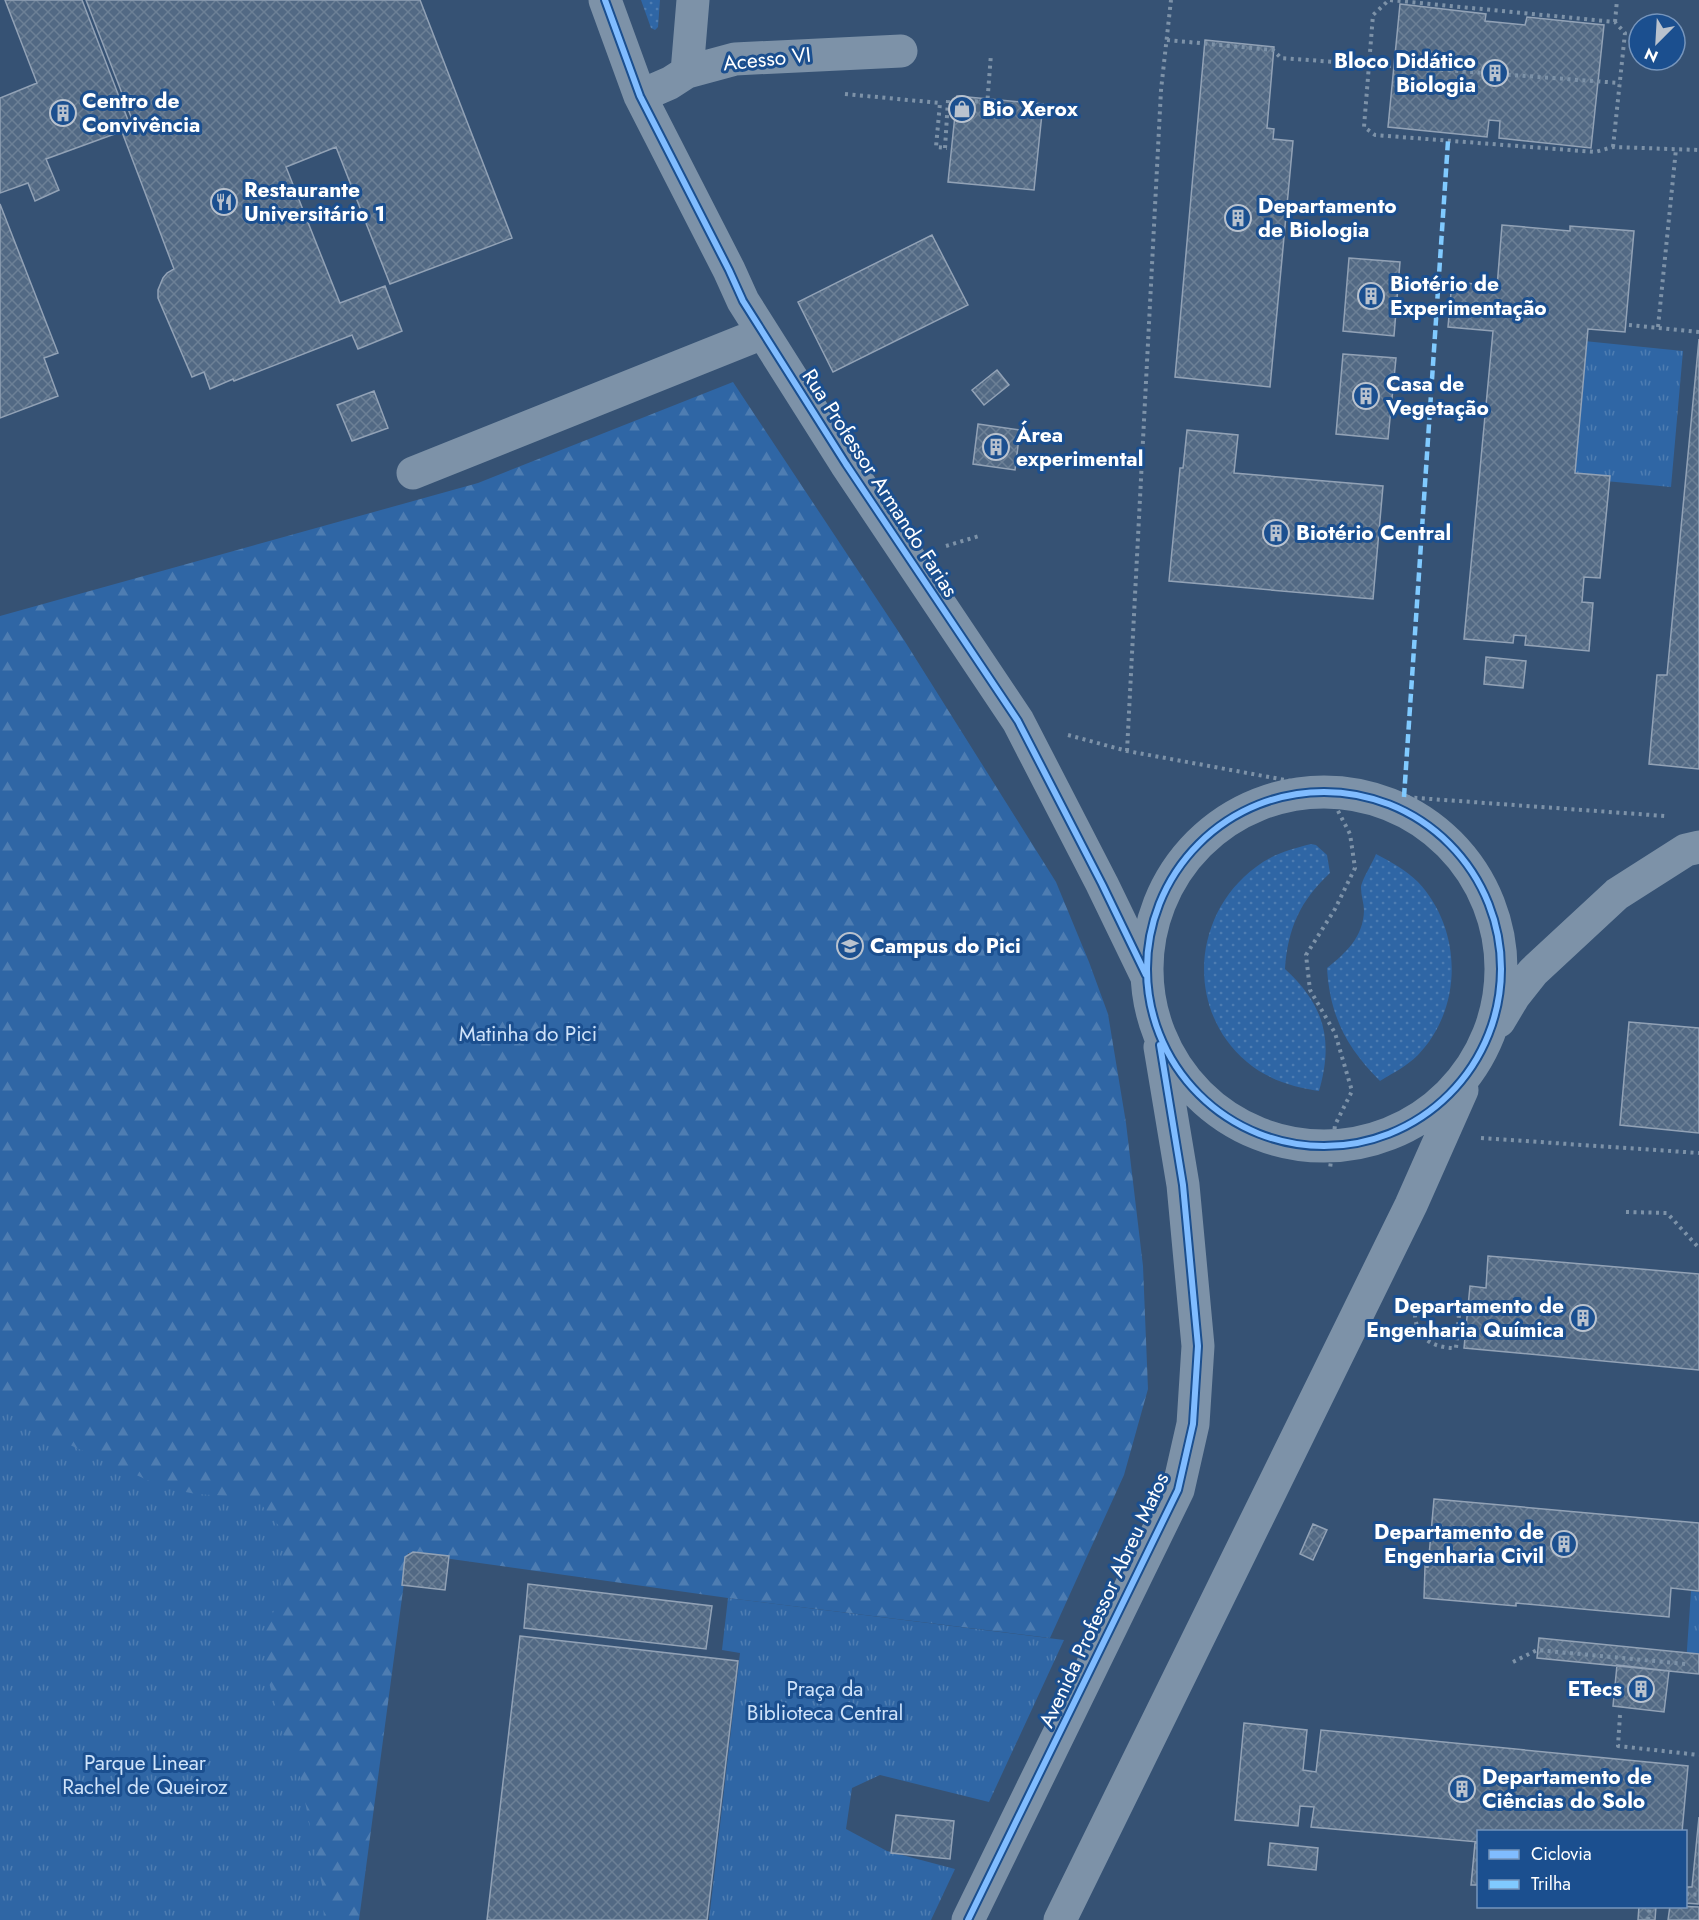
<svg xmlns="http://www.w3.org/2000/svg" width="1699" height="1920" font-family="Jost,sans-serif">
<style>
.grass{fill:url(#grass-dots)}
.forest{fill:url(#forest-firs)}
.park{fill:url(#park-tufts)}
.building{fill:url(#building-cross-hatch);stroke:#92a2b6;stroke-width:1.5}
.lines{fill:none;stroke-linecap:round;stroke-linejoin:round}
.path{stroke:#7d92a8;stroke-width:4;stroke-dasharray:3 4.5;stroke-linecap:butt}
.minor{stroke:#7d92a8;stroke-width:33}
.quiet{stroke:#80caff;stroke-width:4.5;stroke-dasharray:9 4.5;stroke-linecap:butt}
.cycleway-casing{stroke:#1b4f8f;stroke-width:10}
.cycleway{stroke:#80bcff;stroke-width:6}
.labels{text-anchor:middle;stroke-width:6;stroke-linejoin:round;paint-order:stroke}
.street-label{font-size:21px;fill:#fff;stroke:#1b4f8f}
.poi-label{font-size:21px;font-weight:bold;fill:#fff;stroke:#1b4f8f;text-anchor:start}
.park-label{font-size:21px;fill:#cfe3fa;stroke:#1b4f8f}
</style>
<defs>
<pattern id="grass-dots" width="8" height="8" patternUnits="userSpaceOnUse" patternTransform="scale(1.5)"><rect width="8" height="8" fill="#2f66a5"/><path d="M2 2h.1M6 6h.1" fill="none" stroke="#4e7db2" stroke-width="1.8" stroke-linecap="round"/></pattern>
<pattern id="forest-firs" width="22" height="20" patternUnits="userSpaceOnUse" patternTransform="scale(1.5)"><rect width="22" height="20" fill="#2f66a5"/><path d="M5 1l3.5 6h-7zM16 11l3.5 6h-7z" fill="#4e7db2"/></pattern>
<pattern id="park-tufts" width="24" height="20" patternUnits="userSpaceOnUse" patternTransform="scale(1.5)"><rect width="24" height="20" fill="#2f66a5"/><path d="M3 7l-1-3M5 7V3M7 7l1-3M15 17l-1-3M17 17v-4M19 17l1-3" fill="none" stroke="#4e7db2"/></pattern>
<pattern id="building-cross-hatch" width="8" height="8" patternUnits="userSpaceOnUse" patternTransform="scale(1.5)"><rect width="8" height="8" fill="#526984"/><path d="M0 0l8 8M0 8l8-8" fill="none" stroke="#6c8096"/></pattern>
</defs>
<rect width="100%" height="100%" fill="#365274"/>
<path class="grass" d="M 641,0 L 660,0 L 658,27 L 655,30 L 651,28 Z
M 1311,844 L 1316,845 L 1327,855 L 1330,873 C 1300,901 1288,928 1285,969 C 1324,1005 1334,1039 1319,1091 C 1294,1087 1268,1080 1247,1062 C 1185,1010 1192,914 1256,867 C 1272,854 1292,849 1311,844 Z
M 1376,854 C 1391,862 1406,870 1418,882 C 1463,930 1463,1008 1418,1055 C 1407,1066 1393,1073 1380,1081 C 1346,1047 1330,1016 1327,968 C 1346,953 1363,937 1364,911 C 1364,903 1361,896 1361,888 C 1361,881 1373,862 1376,854 Z"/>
<path class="forest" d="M 733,382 L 904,640 L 1056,882 L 1089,962 L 1108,1014 L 1126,1123 L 1143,1266 L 1148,1389 L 1124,1475 L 1050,1638 L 728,1598 L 408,1553 L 359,1920 L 0,1920 L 0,616 L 478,483 Z"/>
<path class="park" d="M 1584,341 L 1683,351 L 1671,487 L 1572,478 Z
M 0,1403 L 23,1419 L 59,1440 L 165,1488 L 196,1494 L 228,1496 L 261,1504 L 283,1531 L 283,1566 L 278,1601 L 265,1632 L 265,1668 L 283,1734 L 299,1772 L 322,1885 L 324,1920 L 0,1920 Z
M 1691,1591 L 1699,1592 L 1699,1665 L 1686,1664 Z
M 728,1598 L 1064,1640 L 989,1802 L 880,1775 L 852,1788 L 846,1829 L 887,1851 L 955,1869 L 931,1920 L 709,1920 L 740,1653 L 722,1650 Z"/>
<path class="building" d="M 5,0 L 82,0 L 131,128 L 46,159 L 59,190 L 35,201 L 28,183 L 0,193 L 0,98 L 37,83 Z
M 86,0 L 420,0 L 512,238 L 390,284 L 336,147 L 286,167 L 340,303 L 385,286 L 402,331 L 358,349 L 352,335 L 234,381 L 233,379 L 210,389 L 204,372 L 192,377 L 158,298 L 158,290 L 163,278 L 167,273 L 174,269 L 122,132 L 135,127 Z
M 1400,4 L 1486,14 L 1485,21 L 1525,25 L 1527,17 L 1604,25 L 1591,148 L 1499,138 L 1500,121 L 1489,120 L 1487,137 L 1388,127 Z
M 1205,40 L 1274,47 L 1267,128 L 1274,129 L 1273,139 L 1293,141 L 1270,387 L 1175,377 Z
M 957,96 L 1043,104 L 1034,190 L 948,182 Z
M 0,204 L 58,353 L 44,358 L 58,396 L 0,418 Z
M 1502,225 L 1570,231 L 1570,226 L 1634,231 L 1625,332 L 1588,329 L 1575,473 L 1610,476 L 1600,578 L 1584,577 L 1582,602 L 1593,603 L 1589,651 L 1525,645 L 1526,636 L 1514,635 L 1513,643 L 1464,639 L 1493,331 L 1448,327 L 1452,281 L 1497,287 Z
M 932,235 L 968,305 L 833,372 L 798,302 Z
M 1349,258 L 1400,262 L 1394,336 L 1343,331 Z
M 1699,339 L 1699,769 L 1649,764 L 1657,675 L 1667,675 Z
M 1343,354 L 1396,358 L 1388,439 L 1336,434 Z
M 997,370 L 1009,385 L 984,405 L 972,390 Z
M 374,391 L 388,428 L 352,441 L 337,405 Z
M 978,424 L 1020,430 L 1015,470 L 973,464 Z
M 1187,430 L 1238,435 L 1234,473 L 1383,486 L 1373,599 L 1169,581 L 1180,468 L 1183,468 Z
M 1486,657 L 1526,661 L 1523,688 L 1484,684 Z
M 1629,1022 L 1699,1028 L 1699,1133 L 1620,1125 Z
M 1488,1256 L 1699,1274 L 1699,1370 L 1464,1348 L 1470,1286 L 1486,1288 Z
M 1434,1499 L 1699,1523 L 1699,1591 L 1671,1588 L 1669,1617 L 1516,1603 L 1516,1606 L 1424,1598 L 1425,1566 L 1428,1567 Z
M 1313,1524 L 1327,1530 L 1313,1560 L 1300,1554 Z
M 413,1552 L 449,1556 L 445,1590 L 402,1585 L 405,1557 Z
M 528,1584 L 712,1606 L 706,1649 L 524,1628 Z
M 520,1636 L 738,1661 L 707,1920 L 487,1920 Z
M 1539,1638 L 1699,1654 L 1699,1674 L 1537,1658 Z
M 1617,1665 L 1669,1671 L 1664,1712 L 1613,1706 Z
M 1244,1723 L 1307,1730 L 1303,1770 L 1316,1772 L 1321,1730 L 1688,1766 L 1682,1832 L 1478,1832 L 1478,1842 L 1311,1827 L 1314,1807 L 1300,1806 L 1298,1826 L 1235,1820 Z
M 896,1815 L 954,1821 L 950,1859 L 891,1853 Z
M 1699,1817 L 1699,1904 L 1686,1903 L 1686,1887 L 1692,1887 Z
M 1270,1843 L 1318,1848 L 1316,1870 L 1268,1865 Z
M 1475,1843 L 1478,1843 L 1478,1885 L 1471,1885 Z
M 1639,1906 L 1656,1906 L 1655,1920 L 1638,1920 Z
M 1670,1906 L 1699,1907 L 1699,1920 L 1668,1920 Z"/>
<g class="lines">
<path class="path" d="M 1615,22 L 1617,0
M 1167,40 L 1273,50 L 1281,58 L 1620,83
M 845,94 L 940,103 L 936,147 L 947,148
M 987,106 L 991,54
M 1613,147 L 1625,33 L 1615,22 L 1389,0 L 1373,15 L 1364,127 L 1375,135 L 1595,152 L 1613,147 L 1699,150
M 945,148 L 948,100 L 988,102
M 1629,325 L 1699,332
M 1658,327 L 1676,149
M 946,546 L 979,536
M 1068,735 L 1127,751 L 1362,794 L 1665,816
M 1127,751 L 1161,90 L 1171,0
M 1320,787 L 1337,809 L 1350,834 L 1355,868 L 1335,909 L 1306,955 L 1310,990 L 1335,1033 L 1352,1091 L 1335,1125 L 1330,1169
M 1481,1138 L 1699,1153
M 1626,1212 L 1667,1213 L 1699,1248
M 1404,1305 L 1462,1315
M 1415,1307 C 1413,1335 1429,1348 1456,1348 L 1459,1315
M 1513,1662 L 1537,1650 L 1686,1664
M 1620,1715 L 1618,1746 L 1699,1755
M 1686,1894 L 1699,1895
M 1648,1920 L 1650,1906"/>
<path class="minor" d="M 605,0 L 640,96 L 729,270 L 743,301 L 846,464 L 1018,721 L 1102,884 L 1146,975
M 687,72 L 693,0
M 640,96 L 670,83 L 687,72 L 735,59 L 901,51
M 413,473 L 763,333
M1147 969a177 177 0 1 1 354 0a177 177 0 1 1-354 0Z
M 1499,1021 L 1514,996 L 1533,972 L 1617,894 L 1686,850 L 1699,847
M 968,1920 L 1178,1490 L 1193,1424 L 1198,1346 L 1183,1185 L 1160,1047
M 1060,1920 L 1411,1205 L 1462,1090"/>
<path class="quiet" d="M 1404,797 L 1448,141"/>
<defs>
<path id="cycleway" d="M 605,0 L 640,96 L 729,270 L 743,301 L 846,464 L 1018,721 L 1102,884 L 1146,975
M1147 969a177 177 0 1 1 354 0a177 177 0 1 1-354 0Z
M 968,1920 L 1178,1490 L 1193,1424 L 1198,1346 L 1183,1185 L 1160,1045"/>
</defs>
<use href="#cycleway" class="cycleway-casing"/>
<use href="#cycleway" class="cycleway"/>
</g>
<defs>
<symbol id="building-ring" viewBox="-11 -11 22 22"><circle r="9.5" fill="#1b4f8f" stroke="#b9c2ce" stroke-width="1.5"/><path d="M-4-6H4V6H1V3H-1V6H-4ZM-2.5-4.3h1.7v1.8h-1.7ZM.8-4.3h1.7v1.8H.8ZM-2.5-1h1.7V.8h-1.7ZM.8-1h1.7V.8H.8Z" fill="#b9c2ce"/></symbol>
<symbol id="shop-ring" viewBox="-11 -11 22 22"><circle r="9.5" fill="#1b4f8f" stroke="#b9c2ce" stroke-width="1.5"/><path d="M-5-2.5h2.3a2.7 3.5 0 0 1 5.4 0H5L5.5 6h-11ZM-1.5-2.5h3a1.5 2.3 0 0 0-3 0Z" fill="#b9c2ce"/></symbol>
<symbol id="restaurant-ring" viewBox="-11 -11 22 22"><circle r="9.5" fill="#1b4f8f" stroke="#b9c2ce" stroke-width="1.5"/><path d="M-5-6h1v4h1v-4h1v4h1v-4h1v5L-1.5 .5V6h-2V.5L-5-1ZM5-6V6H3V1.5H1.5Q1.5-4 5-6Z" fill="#b9c2ce"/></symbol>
<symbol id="university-ring" viewBox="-11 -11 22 22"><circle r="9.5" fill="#1b4f8f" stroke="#b9c2ce" stroke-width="1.5"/><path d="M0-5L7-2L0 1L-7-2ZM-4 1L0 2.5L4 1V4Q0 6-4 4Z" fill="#b9c2ce"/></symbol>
</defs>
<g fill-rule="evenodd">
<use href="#building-ring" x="1480" y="58" width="30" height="30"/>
<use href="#shop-ring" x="947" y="94" width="30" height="30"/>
<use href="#building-ring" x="48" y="98" width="30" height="30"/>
<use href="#restaurant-ring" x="209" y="187" width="30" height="30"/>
<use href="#building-ring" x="1223" y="203" width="30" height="30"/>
<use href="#building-ring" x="1356" y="281" width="30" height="30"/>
<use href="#building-ring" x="1351" y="381" width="30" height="30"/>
<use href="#building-ring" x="981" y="432" width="30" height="30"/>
<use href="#building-ring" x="1261" y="518" width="30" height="30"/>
<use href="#university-ring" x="835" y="931" width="30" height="30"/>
<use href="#building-ring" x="1568" y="1303" width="30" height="30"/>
<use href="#building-ring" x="1549" y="1529" width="30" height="30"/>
<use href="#building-ring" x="1626" y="1674" width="30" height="30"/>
<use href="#building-ring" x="1447" y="1774" width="30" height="30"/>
</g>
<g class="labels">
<g class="street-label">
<text transform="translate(767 59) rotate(-6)" y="7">Acesso VI</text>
<text transform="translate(880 483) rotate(57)" y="7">Rua Professor Armando Farias</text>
<text transform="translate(1104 1600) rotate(-65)" y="7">Avenida Professor Abreu Matos</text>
</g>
<g class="poi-label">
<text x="1476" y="68" text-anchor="end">Bloco Didático<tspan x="1476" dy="24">Biologia</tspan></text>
<text x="82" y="108">Centro de<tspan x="82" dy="24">Convivência</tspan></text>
<text x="982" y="116">Bio Xerox</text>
<text x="244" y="197">Restaurante<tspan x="244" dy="24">Universitário 1</tspan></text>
<text x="1258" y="213">Departamento<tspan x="1258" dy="24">de Biologia</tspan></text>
<text x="1390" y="291">Biotério de<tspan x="1390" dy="24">Experimentação</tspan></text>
<text x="1386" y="391">Casa de<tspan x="1386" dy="24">Vegetação</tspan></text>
<text x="1016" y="442">Área<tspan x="1016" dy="24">experimental</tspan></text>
<text x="1296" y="540">Biotério Central</text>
<text x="870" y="953">Campus do Pici</text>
<text x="1564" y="1313" text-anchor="end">Departamento de<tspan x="1564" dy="24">Engenharia Química</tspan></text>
<text x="1544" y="1539" text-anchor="end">Departamento de<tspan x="1544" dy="24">Engenharia Civil</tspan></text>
<text x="1622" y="1696" text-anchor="end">ETecs</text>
<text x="1482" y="1784">Departamento de<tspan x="1482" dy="24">Ciências do Solo</tspan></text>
</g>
<g class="park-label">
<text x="528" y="1041">Matinha do Pici</text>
<text x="825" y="1696">Praça da<tspan x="825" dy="24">Biblioteca Central</tspan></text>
<text x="145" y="1770">Parque Linear<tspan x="145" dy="24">Rachel de Queiroz</tspan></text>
</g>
</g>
<rect x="1477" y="1830" width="210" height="78" fill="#1b4f8f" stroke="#7695bc" stroke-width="1.5"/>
<rect x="1489" y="1850" width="30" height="9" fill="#80bcff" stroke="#7695bc" stroke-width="1.5"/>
<text x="1531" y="1860" font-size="18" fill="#ffffff">Ciclovia</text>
<rect x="1489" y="1880" width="30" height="9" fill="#80caff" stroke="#7695bc" stroke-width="1.5"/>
<text x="1531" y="1890" font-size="18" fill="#ffffff">Trilha</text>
<g transform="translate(1657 42) rotate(204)"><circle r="28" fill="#1b4f8f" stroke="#7695bc" stroke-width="1.5"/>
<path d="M0-4.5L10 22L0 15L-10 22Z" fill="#b9c2ce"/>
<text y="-9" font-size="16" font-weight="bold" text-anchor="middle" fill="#ffffff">N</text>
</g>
</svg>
